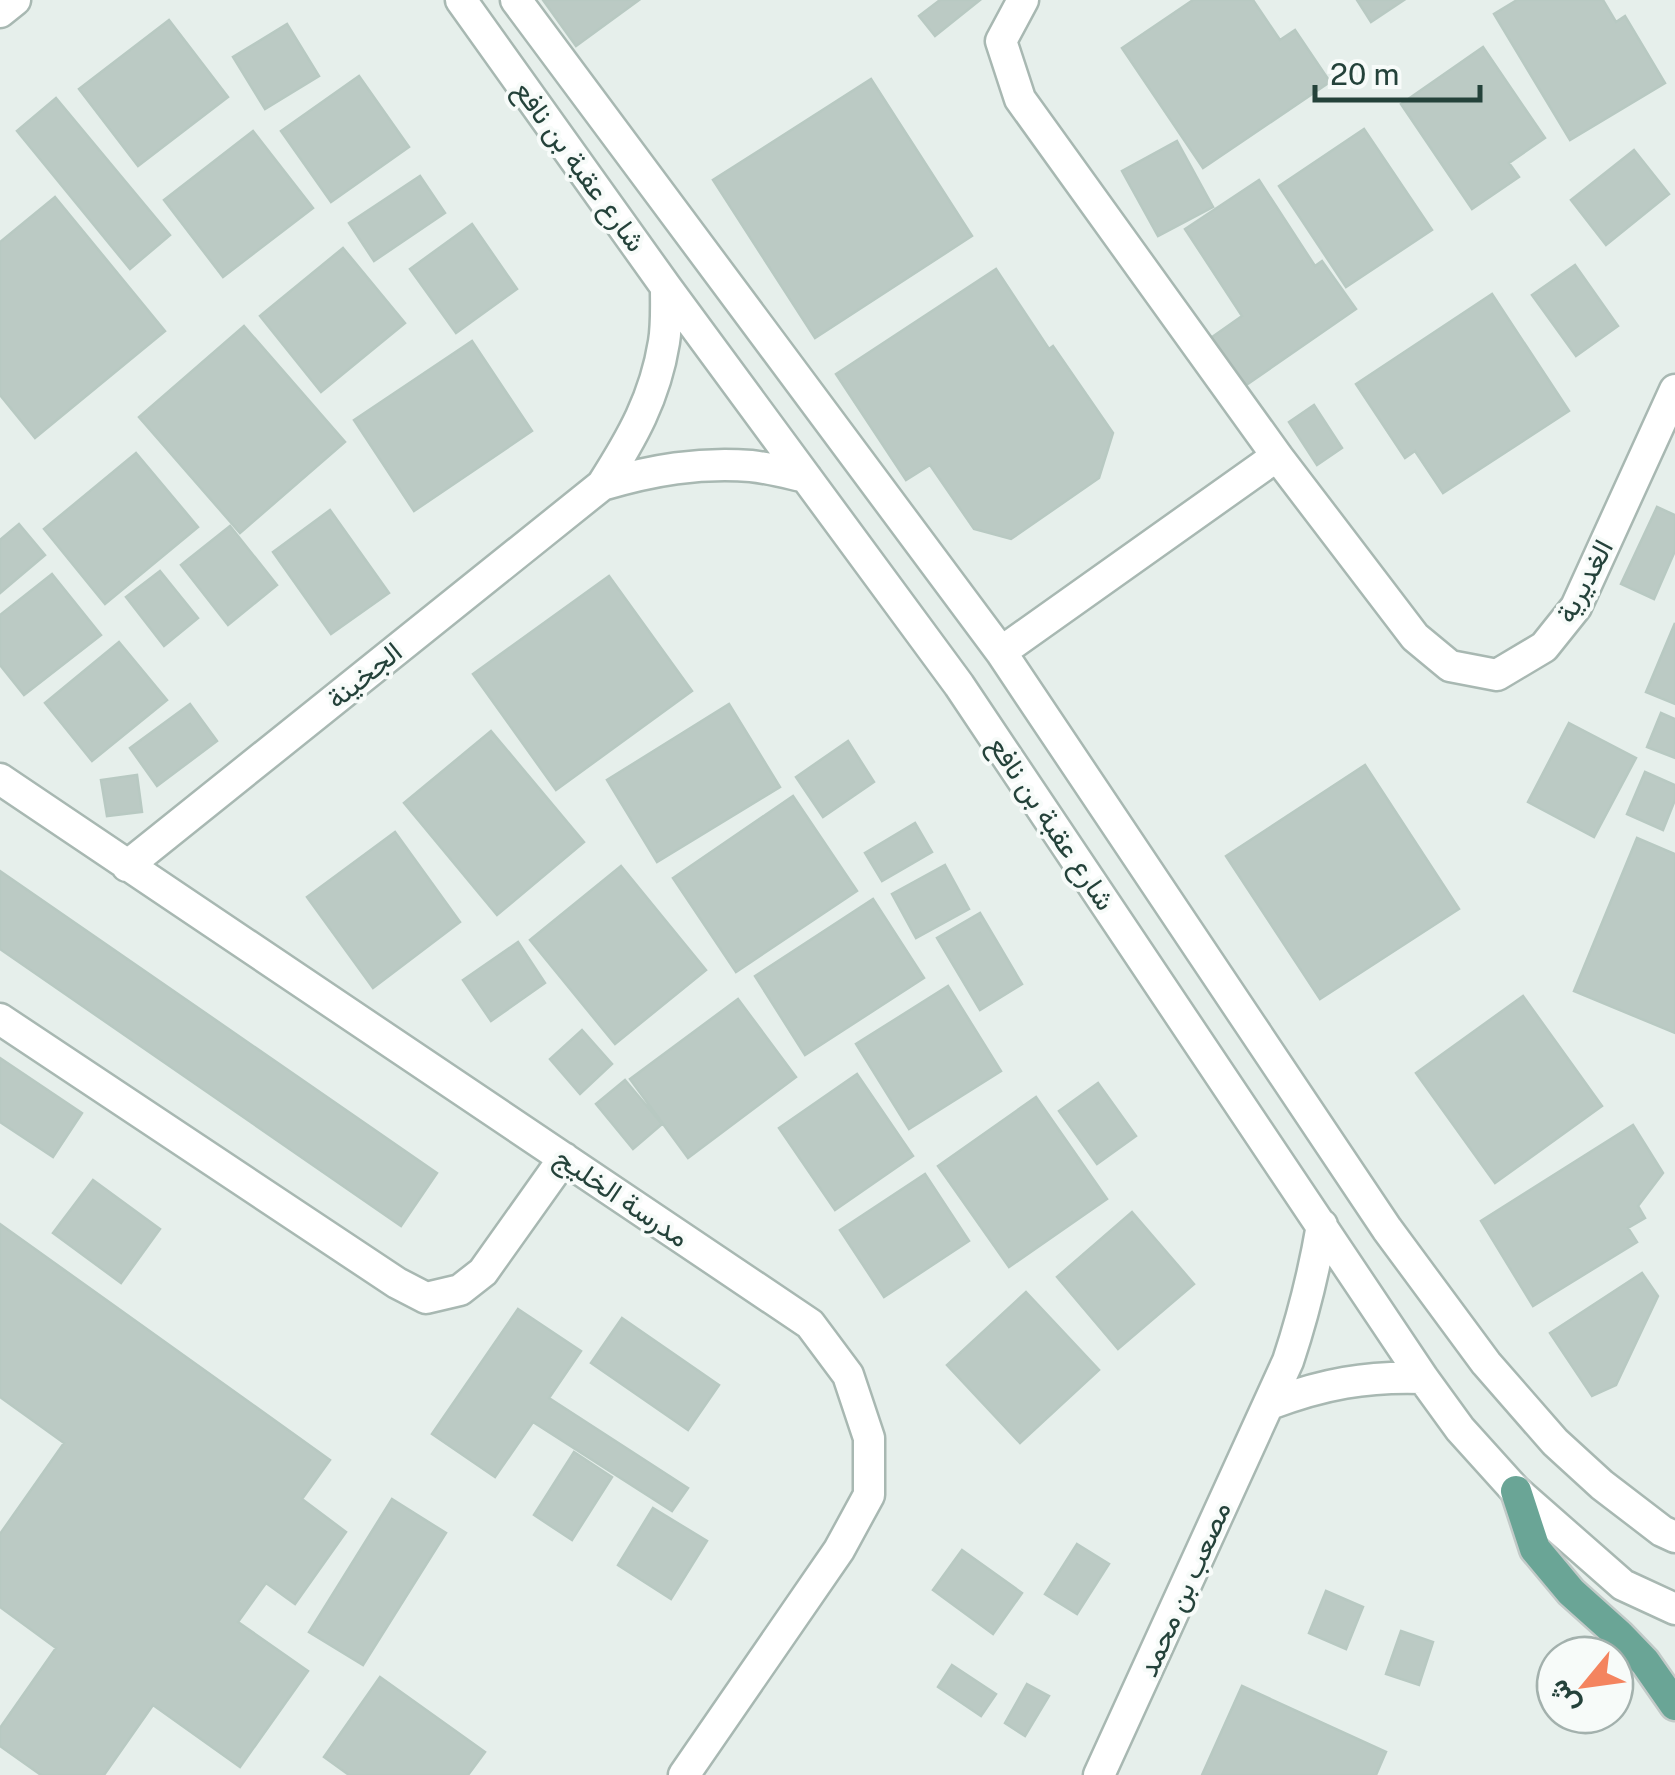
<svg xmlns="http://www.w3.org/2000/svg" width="1675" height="1775" font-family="'Public Sans',Vazirmatn,sans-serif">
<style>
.building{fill:#bbcac4;stroke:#b8c9c2;stroke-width:2.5}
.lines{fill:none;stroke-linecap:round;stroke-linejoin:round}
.minor-casing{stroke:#a8b8b2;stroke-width:35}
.major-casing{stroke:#c2cac8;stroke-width:35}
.minor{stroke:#fff;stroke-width:30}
.major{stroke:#6aa596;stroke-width:30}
.labels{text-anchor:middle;stroke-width:8;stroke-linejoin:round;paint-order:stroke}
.street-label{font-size:28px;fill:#24423a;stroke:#f7fbf9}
</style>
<rect width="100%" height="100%" fill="#e6efeb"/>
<path class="building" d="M 543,0 L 639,0 L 576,46 Z
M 940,0 L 980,0 L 935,36 L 919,16 Z
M 1193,0 L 1253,0 L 1280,40 L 1295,30 L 1330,82 L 1203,168 L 1122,48 Z
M 1357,0 L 1404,0 L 1371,22 Z
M 1517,0 L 1603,0 L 1616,22 L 1625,16 L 1665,83 L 1570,140 L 1494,14 Z
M 169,20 L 228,97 L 138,166 L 79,89 Z
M 287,24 L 319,76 L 265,109 L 233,57 Z
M 1483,47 L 1545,138 L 1509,163 L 1519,177 L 1472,209 L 1401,104 Z
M 359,76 L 409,147 L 331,202 L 281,131 Z
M 871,79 L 972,236 L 815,338 L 713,180 Z
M 56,98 L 170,235 L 130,269 L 17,131 Z
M 1364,129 L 1432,230 L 1346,287 L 1279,186 Z
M 253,131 L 313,208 L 223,277 L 164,200 Z
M 1177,141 L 1213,207 L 1158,236 L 1122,171 Z
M 1634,150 L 1669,194 L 1606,245 L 1571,200 Z
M 420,176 L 445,213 L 374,261 L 349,223 Z
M 1259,180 L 1315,266 L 1322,261 L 1356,309 L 1239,390 L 1205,342 L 1242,316 L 1185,229 Z
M 55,197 L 165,331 L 35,438 L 0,395 L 0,242 Z
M 472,224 L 517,289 L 456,333 L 410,269 Z
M 343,248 L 405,323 L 321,392 L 260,316 Z
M 1575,265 L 1618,326 L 1576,356 L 1532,295 Z
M 996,269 L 1049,349 L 1053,346 L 1113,433 L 1099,478 L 1011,539 L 974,529 L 930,465 L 906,480 L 836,374 Z
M 1492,294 L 1569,411 L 1443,493 L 1415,451 L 1405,458 L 1356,384 Z
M 244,326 L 345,442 L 240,533 L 139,417 Z
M 472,341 L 532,431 L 414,511 L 354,420 Z
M 1314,405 L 1342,448 L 1317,465 L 1289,422 Z
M 136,453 L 198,527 L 105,604 L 44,529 Z
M 1657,507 L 1675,515 L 1675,551 L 1654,599 L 1621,584 Z
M 330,510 L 389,593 L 331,634 L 273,552 Z
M 19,524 L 45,555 L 0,593 L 0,540 Z
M 230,526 L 277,585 L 228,625 L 181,565 Z
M 160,571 L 198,618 L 164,646 L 126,597 Z
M 52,574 L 101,635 L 24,695 L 0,665 L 0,615 Z
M 609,576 L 692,691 L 556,790 L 473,674 Z
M 1675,623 L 1675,704 L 1646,692 Z
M 119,642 L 167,700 L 92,761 L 45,703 Z
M 190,704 L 217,741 L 157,786 L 130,748 Z
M 729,704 L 780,787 L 657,862 L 607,780 Z
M 1661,713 L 1675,719 L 1675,758 L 1647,747 Z
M 1569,723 L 1636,758 L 1594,837 L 1528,802 Z
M 491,731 L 584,842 L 497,915 L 404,803 Z
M 848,741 L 874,782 L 823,817 L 796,777 Z
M 1365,765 L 1459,909 L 1320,999 L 1226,856 Z
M 1645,772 L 1675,785 L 1675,800 L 1663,830 L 1627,814 Z
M 137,775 L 142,812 L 107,816 L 101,780 Z
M 793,796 L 857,891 L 736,972 L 673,878 Z
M 915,823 L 932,852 L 882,881 L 865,853 Z
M 395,832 L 460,922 L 373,988 L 307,897 Z
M 1637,838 L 1675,854 L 1675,1033 L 1574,991 Z
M 945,865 L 969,909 L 916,938 L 892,894 Z
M 621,866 L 706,970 L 615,1044 L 530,940 Z
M 0,871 L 437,1173 L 401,1226 L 0,949 Z
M 873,899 L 924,978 L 805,1055 L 755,976 Z
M 980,913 L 1022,984 L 980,1010 L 937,938 Z
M 518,942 L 545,983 L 491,1021 L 463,980 Z
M 948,986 L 1001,1071 L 909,1129 L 856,1044 Z
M 1523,996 L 1602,1106 L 1495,1183 L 1416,1073 Z
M 738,999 L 796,1077 L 688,1158 L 630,1079 Z
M 582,1030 L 612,1064 L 580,1094 L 550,1059 Z
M 0,1058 L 82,1113 L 53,1157 L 0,1122 Z
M 857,1074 L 913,1156 L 835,1210 L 779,1128 Z
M 625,1080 L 662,1124 L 633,1149 L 596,1104 Z
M 1098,1083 L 1136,1136 L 1097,1164 L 1059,1111 Z
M 1036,1097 L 1107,1199 L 1009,1267 L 938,1166 Z
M 1633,1125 L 1663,1173 L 1638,1206 L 1645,1218 L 1628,1228 L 1637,1242 L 1533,1306 L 1481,1221 Z
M 925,1174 L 969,1241 L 884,1297 L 840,1230 Z
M 93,1180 L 160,1229 L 121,1283 L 53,1233 Z
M 1132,1212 L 1194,1284 L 1118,1349 L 1057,1277 Z
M 0,1224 L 330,1460 L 302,1499 L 346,1532 L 295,1604 L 266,1583 L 238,1622 L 308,1671 L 240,1767 L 153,1705 L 104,1775 L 41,1775 L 0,1746 L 0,1728 L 56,1648 L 0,1607 L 0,1534 L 64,1443 L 0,1397 Z
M 1642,1273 L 1658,1296 L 1616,1385 L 1592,1396 L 1550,1333 Z
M 1026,1292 L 1099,1370 L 1020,1443 L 947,1365 Z
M 518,1309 L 581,1351 L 549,1398 L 688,1488 L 672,1511 L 533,1422 L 495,1477 L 432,1434 Z
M 622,1318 L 719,1385 L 688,1430 L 591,1363 Z
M 574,1452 L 612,1477 L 572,1540 L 534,1515 Z
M 392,1499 L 446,1533 L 363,1665 L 309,1632 Z
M 653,1508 L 707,1541 L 671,1599 L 618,1565 Z
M 1077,1544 L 1109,1564 L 1077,1614 L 1045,1594 Z
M 962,1550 L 1022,1593 L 993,1634 L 933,1590 Z
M 1326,1591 L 1363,1607 L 1346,1649 L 1309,1633 Z
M 1401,1631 L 1433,1642 L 1419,1685 L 1386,1674 Z
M 952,1665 L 996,1694 L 981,1716 L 938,1687 Z
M 380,1677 L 485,1752 L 468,1775 L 349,1775 L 324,1757 Z
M 1027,1684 L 1049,1696 L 1025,1736 L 1005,1723 Z
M 1242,1686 L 1386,1752 L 1376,1775 L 1202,1775 Z"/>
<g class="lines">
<defs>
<path id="minor" d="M 461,0 L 666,287 L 959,685 L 1423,1378 L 1460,1429 L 1516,1491 L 1623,1585 L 1675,1609
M 516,0 L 1001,652 L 1387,1229 L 1486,1363 L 1555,1442 L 1602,1485 L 1662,1531 L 1675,1537
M 1023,0 L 1001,41 L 1020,99 L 1277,456 L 1415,637 L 1450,666 L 1497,675 L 1544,647 L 1576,607 L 1675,390
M 0,12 L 15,0
M 602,485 C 652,470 699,462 751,466 C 770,468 788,473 806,477
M 1001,652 L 1277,456
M 0,779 L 810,1324 L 848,1375 L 869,1438 L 869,1495 L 839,1550 L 684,1775
M 127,866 L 602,485 C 632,438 655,398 664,342 C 667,324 666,305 666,287
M 0,1019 L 397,1283 L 426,1298 L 460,1290 L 483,1272 L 564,1158
M 1270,1404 C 1323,1384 1366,1376 1423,1378
M 1099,1775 L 1288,1361 C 1303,1316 1314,1272 1322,1225"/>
<path id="major" d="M 1516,1491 L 1535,1549 L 1571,1592 L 1619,1635 L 1645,1662 L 1675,1705"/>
</defs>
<use href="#minor" class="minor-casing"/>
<use href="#major" class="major-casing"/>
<use href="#minor" class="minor"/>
<use href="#major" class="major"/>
</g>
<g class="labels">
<g class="street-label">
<text transform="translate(580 166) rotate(54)" y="10">شارع عقبة بن نافع</text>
<text transform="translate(1584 581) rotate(-62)" y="10">الغديرية</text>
<text transform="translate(364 675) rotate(-39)" y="10">الجخينة</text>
<text transform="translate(1052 823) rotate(56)" y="10">شارع عقبة بن نافع</text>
<text transform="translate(622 1197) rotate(34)" y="10">مدرسة الخليج</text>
<text transform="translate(1184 1589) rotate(-66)" y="10">مصعب بن محمد</text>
</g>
</g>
<g transform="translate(1585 1685) rotate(241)"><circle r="48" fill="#f7fbf9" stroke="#a3b1ad" stroke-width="2.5"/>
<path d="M0-8L18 38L0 25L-18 38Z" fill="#f4845f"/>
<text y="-15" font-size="28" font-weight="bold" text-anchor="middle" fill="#24423a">ش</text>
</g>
<path d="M1315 85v15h165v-15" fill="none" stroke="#24423a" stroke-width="5"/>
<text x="1330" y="85" font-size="30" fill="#24423a" stroke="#f7fbf9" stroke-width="8" paint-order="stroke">20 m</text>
</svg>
